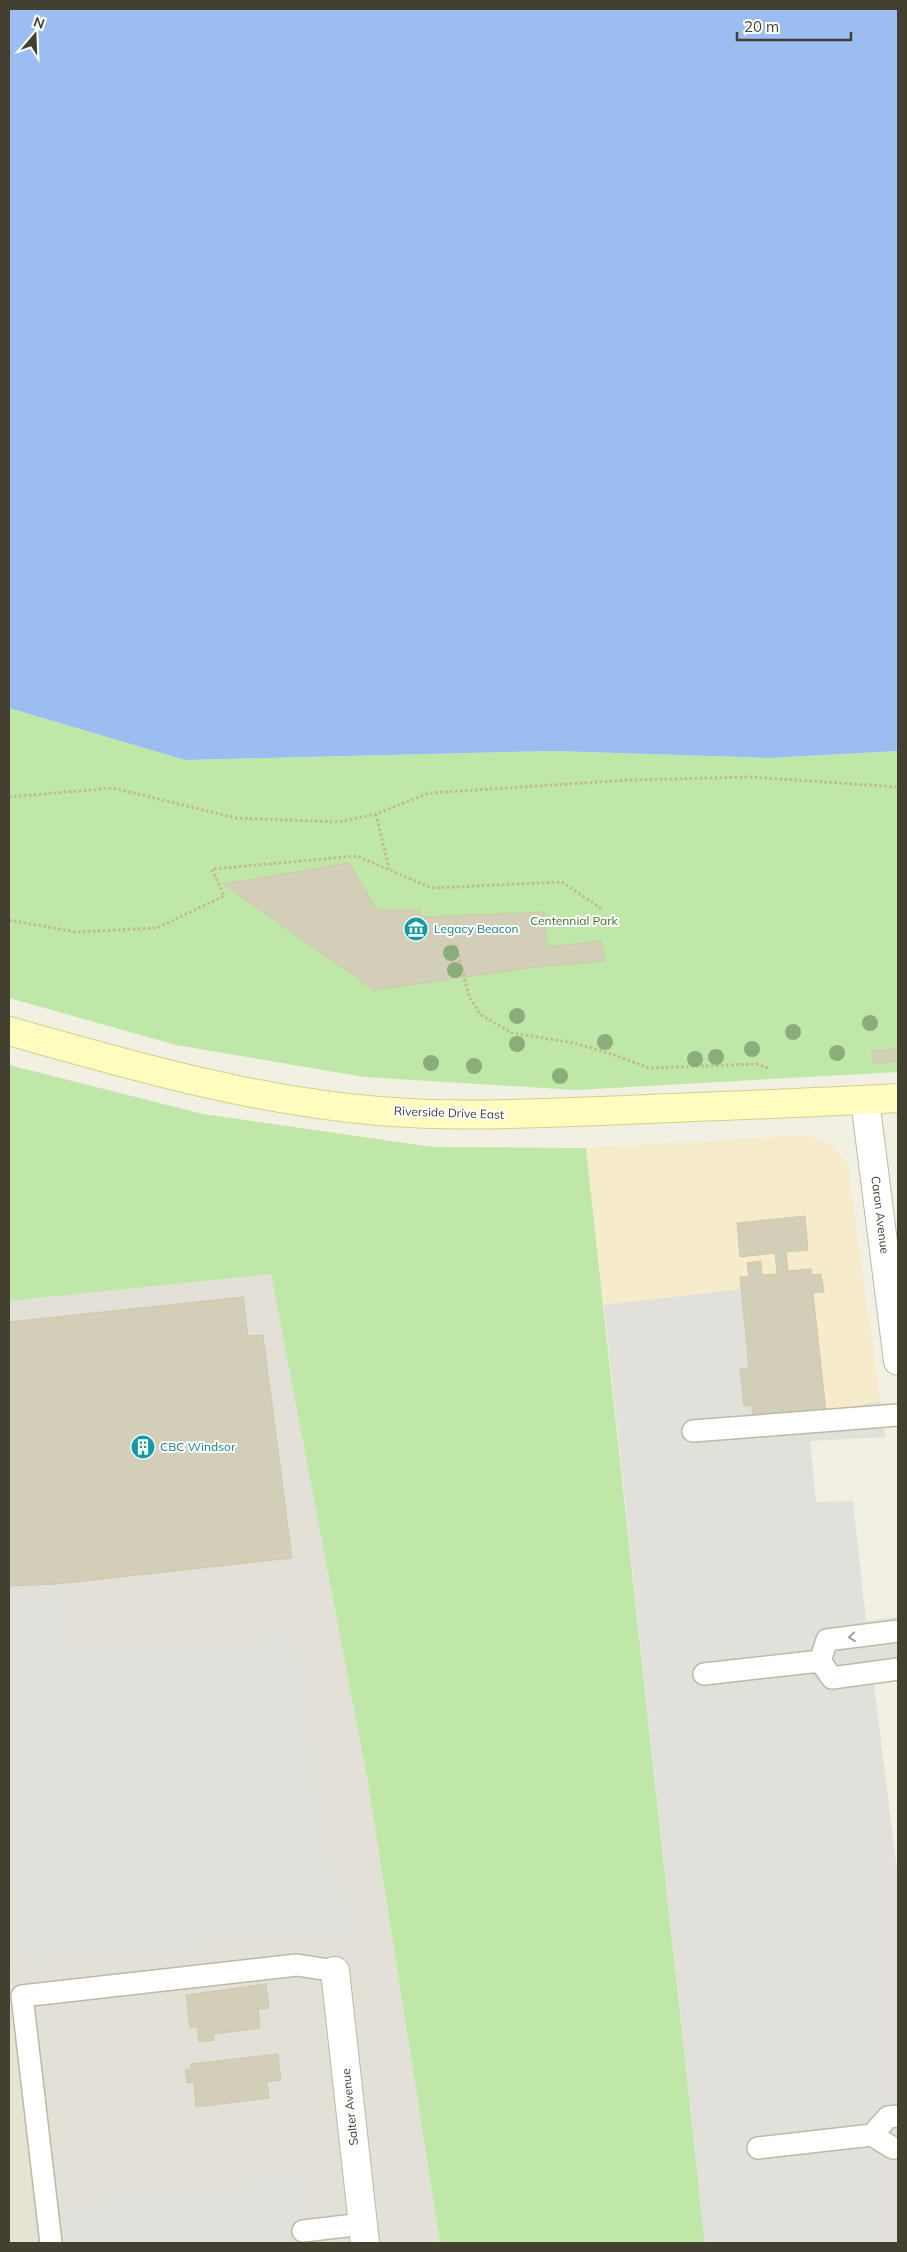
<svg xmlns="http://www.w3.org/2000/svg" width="907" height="2252" font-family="Mulish,sans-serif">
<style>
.residential{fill:#e6e3d0}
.commercial{fill:#f6eccb}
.industrial{fill:#e3e0d7}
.green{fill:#bfe8a8}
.parking{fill:#e2e0db}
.water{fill:#9bbdf2}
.building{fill:#d3ceb7;stroke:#cfc8aa}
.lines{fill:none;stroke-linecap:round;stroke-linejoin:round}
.lane-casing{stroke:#bdbaa4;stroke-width:24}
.street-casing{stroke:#bdbaa4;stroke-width:30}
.secondary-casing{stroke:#d3d08f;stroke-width:30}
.path{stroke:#c0b995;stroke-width:3;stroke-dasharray:2.5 2.5;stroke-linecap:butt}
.lane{stroke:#fff;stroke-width:21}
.street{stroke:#fff;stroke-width:28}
.secondary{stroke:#fffcbf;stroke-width:28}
.tree{fill:#8aad7a}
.oneway{stroke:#a1a098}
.labels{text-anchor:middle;stroke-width:4;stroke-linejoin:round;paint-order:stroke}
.park-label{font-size:12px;fill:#347624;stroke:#fff}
.culture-label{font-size:12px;fill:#0d838f;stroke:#fff;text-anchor:start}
.street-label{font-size:12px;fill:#434032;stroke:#fff}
</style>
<rect width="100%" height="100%" fill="#f2f0e2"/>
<path class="residential" d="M 9,1959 L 35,2243 L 9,2243 Z"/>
<path class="commercial" d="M 804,1135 L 831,1143 L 848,1166 L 885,1437 L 620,1450 L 586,1148 Z"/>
<path class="industrial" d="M 271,1273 L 368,1783 L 440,2243 L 35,2243 L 9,1958 L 9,1301 Z"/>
<path class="green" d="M 9,708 L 185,760 L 554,751 L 770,758 L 898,751 L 898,1072 L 576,1090 L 364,1077 L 176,1045 L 9,998 Z
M 9,1065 L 203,1114 L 433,1147 L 586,1148 L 705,2243 L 440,2243 L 368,1783 L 271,1274 L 9,1301 Z"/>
<path class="parking" d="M 741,1289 L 749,1368 L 740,1370 L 744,1405 L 752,1405 L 754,1419 L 826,1411 L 880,1401 L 885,1437 L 810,1441 L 816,1502 L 853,1501 L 866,1621 L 898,1617 L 898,1674 L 873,1677 L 898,1878 L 898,2243 L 705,2243 L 604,1305 Z
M 57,1584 L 64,1639 L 120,1647 L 294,1634 L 321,1844 L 358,1931 L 25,1965 L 9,1854 L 9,1586 Z
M 300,2175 L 303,2214 L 339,2212 L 345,2240 L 309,2243 L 62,2243 L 57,2201 Z"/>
<path class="water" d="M 9,9 L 898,9 L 898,751 L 769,758 L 554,751 L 185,760 L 9,708 Z"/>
<path class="building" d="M 349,863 L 377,910 L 420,910 L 421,917 L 544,912 L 547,947 L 601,941 L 605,961 L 535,967 L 374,990 L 223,884 Z
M 898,1049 L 898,1061 L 873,1064 L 872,1051 Z
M 805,1216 L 808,1250 L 786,1252 L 788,1271 L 811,1269 L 811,1275 L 821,1274 L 824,1292 L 813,1293 L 826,1411 L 753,1419 L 752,1405 L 744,1406 L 740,1369 L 749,1368 L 740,1277 L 749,1277 L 747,1263 L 761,1261 L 762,1275 L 777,1274 L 775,1253 L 740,1257 L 737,1223 Z
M 243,1297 L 248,1336 L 263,1335 L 292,1558 L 57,1584 L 9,1586 L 9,1322 Z
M 266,1984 L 269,2008 L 258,2009 L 260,2028 L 213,2034 L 214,2040 L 199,2042 L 197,2027 L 190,2028 L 186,1995 Z
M 278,2054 L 281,2080 L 267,2082 L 269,2098 L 196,2107 L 194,2082 L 187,2083 L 185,2070 L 191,2069 L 190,2064 Z"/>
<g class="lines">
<defs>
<path id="lane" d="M 693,1431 L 898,1415
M 820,1661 L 827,1640 L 898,1631
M 820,1661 L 832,1678 L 898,1669
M 704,1674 L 820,1661
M 872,2135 L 888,2117 L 898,2116
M 758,2148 L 872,2135 L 893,2148 L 898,2148
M 303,2231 L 363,2224
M 51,2243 L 22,1996 L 297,1965 L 335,1971"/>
<path id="street" d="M 865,1100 L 898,1361
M 335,1971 L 365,2243"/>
<path id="secondary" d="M 9,1031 C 130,1065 253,1101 379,1111 C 462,1118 545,1113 627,1110 C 718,1106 808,1103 898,1098"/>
</defs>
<use href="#lane" class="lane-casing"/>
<use href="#street" class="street-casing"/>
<use href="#secondary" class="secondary-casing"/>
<path class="path" d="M 9,797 L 113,788 L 236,818 L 338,822 L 376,814 L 429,793 L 629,780 L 750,777 L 898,787
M 376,814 L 389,869
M 9,920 L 76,932 L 157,928 L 224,896 L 212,869 L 357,856 L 432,888 L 562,882 L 601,908
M 456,945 L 469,996 L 481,1015 L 512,1033 L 574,1043 L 612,1054 L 649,1068 L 757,1064 L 770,1069"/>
<use href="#lane" class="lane"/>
<use href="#street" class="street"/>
<use href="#secondary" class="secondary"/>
</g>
<g class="tree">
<circle cx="451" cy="953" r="8"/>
<circle cx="455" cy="970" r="8"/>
<circle cx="517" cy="1016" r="8"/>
<circle cx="870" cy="1023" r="8"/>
<circle cx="793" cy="1032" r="8"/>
<circle cx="605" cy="1042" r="8"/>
<circle cx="517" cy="1044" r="8"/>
<circle cx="752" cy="1049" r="8"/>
<circle cx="837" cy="1053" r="8"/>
<circle cx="716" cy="1057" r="8"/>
<circle cx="695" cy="1059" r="8"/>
<circle cx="431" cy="1063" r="8"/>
<circle cx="474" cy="1066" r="8"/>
<circle cx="560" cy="1076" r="8"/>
</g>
<defs><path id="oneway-chevron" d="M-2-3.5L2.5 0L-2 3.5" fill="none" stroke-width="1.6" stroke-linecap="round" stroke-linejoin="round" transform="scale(1.25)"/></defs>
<use class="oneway" href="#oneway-chevron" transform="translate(852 1637) rotate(173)"/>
<defs>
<symbol id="museum-disc" viewBox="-11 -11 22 22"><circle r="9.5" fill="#0f9aa8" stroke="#fff"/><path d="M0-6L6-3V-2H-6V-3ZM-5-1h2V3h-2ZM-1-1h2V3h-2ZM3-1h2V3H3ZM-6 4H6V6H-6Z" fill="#fff"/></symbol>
<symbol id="building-disc" viewBox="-11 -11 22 22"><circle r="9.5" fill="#0f9aa8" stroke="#fff"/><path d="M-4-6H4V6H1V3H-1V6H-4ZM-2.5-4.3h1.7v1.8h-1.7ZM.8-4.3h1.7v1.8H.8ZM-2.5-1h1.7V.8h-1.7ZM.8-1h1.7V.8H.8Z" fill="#fff"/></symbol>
</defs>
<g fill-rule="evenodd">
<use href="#museum-disc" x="402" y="915" width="28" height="28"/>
<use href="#building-disc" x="129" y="1433" width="28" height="28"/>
</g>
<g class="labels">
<g class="park-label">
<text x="574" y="925">Centennial Park</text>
</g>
<g class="culture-label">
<text x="434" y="933">Legacy Beacon</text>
<text x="160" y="1451">CBC Windsor</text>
</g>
<g class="street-label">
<text transform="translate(449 1113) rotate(2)" y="4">Riverside Drive East</text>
<text transform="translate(880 1215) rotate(83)" y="4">Caron Avenue</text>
<text transform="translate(350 2107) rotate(-96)" y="4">Salter Avenue</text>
</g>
</g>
<rect width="907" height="2252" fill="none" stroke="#434032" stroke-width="20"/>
<g transform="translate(35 35) rotate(19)" stroke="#ffffff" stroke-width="4" paint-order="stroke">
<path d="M0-4L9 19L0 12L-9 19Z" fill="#434032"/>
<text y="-8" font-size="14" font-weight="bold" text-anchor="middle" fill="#434032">N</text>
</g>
<path d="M737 32v8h114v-8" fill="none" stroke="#434032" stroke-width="2.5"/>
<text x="744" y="32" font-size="15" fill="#434032" stroke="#ffffff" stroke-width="4" paint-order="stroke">20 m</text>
</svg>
